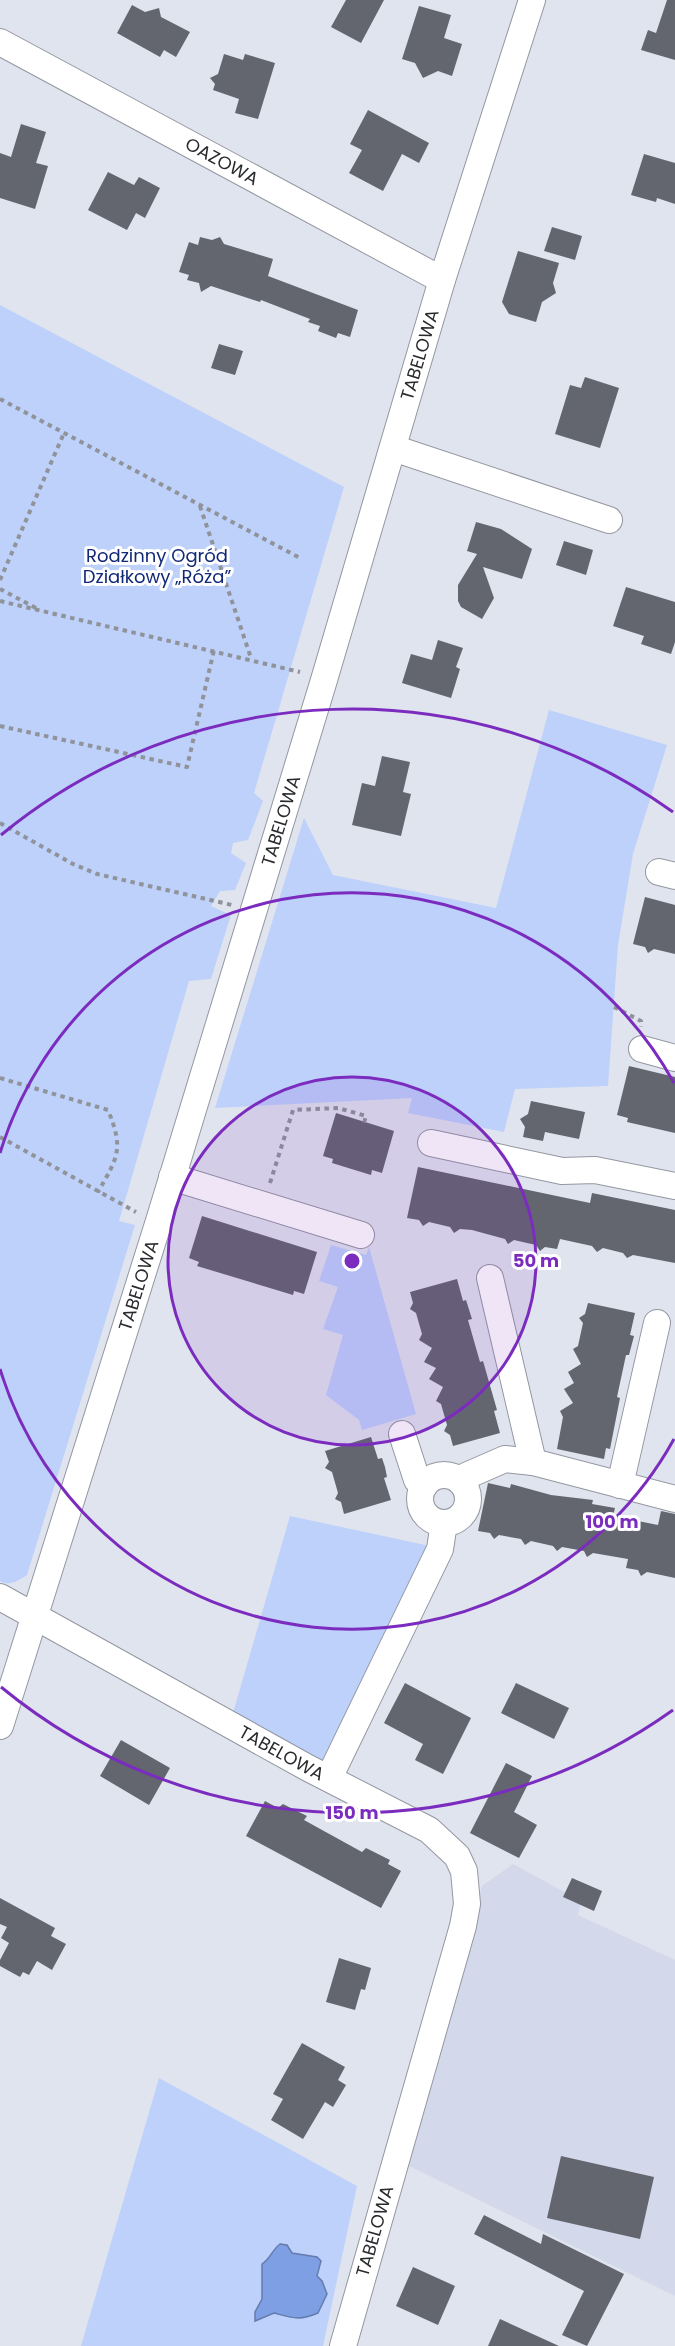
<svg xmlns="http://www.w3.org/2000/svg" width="675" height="2346" font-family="Poppins,sans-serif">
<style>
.built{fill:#d3d9ea}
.green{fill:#bdd1fb}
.water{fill:#7e9fe4;stroke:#647cad;stroke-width:1.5}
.building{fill:#63666f}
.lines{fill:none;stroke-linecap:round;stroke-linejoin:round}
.minor-casing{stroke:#9397a0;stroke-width:28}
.path{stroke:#90939a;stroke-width:4;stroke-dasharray:4.5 4.5;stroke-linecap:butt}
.minor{stroke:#fff;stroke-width:26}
.ring{fill:none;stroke:#7b2cbf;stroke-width:3}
.labels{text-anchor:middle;stroke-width:6;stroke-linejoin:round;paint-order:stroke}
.street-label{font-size:18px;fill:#282a2d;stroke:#fff}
.park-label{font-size:18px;fill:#112978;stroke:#fff}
.centre{fill:#7b2cbf;stroke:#fff;stroke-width:3}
.ring-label{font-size:18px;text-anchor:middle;font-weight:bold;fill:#7b2cbf;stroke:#fff;stroke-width:6;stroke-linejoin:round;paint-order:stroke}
</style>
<rect width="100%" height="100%" fill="#e0e4ee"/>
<path class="built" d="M 513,1864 L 581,1901 L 578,1915 L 675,1960 L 675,2296 L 407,2165 L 482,1886 Z"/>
<path class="green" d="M 0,305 L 344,487 L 254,793 L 263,801 L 248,840 L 233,843 L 231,853 L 246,863 L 235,890 L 220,891 L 211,906 L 231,915 L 211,979 L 189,981 L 119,1221 L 135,1225 L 27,1575 C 19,1580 10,1587 0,1581 Z
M 549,710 L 667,745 L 633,854 L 618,945 L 608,1086 L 515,1089 L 504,1132 L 408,1113 L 412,1098 L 215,1108 L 304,818 L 333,875 L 496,908 Z
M 331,1245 L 366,1255 L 369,1247 L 416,1414 L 362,1430 L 359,1420 L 326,1395 L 343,1335 L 323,1329 L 338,1287 L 319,1281 Z
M 290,1516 L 430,1546 L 327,1765 L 233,1713 Z
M 159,2078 L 357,2186 L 323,2346 L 81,2346 Z"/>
<path class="water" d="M 280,2244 L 287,2245 L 292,2253 L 317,2257 L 321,2261 L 317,2276 L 322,2281 L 327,2294 L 318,2313 C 299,2321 293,2318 274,2313 L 255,2321 L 255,2312 L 262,2299 L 262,2264 C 271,2258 272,2250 280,2244 Z"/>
<path class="building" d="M 346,0 L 384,0 L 361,43 L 331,27 Z
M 667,0 L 675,0 L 675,60 L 641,50 L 648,30 L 656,33 Z
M 132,5 L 145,12 L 159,8 L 161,17 L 190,32 L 176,57 L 164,50 L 160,57 L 117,33 Z
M 419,6 L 451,15 L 444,38 L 462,44 L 452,76 L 438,71 L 423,78 L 415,63 L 402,59 Z
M 224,54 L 243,60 L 245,54 L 275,63 L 258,119 L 235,113 L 239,99 L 213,90 L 215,84 L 210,78 L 218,74 Z
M 368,110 L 429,143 L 419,163 L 402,154 L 383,191 L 349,173 L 362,150 L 350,144 Z
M 21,124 L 46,132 L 36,163 L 48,166 L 35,209 L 0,198 L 0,153 L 11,157 Z
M 644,154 L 675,163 L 675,204 L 657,198 L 656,202 L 631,195 Z
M 108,172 L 134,185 L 139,177 L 160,188 L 145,218 L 136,213 L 127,230 L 88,210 Z
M 552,227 L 582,236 L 575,260 L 544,251 Z
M 200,237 L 212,240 L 220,237 L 224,244 L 273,259 L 268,276 L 358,310 L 350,337 L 338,333 L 336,338 L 318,331 L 320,326 L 308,322 L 310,319 L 261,300 L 260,302 L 211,286 L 201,292 L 199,283 L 187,280 L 189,275 L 179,272 L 189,242 L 198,245 Z
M 518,251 L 559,263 L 553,283 L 556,293 L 542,302 L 536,322 L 509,314 L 502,302 Z
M 219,344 L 243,351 L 235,375 L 211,368 Z
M 585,377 L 619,388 L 600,448 L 555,434 L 570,385 L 581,388 Z
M 476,522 L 501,529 L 532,549 L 522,579 L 483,567 L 494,598 L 482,619 L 461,607 L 458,601 L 458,585 L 477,554 L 467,551 Z
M 564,541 L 593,550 L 586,575 L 556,565 Z
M 626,587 L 675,602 L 675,642 L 671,654 L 641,644 L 644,636 L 613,626 Z
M 438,640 L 463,648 L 456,667 L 460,669 L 451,698 L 402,683 L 411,654 L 432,660 Z
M 382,756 L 410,762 L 403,792 L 411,794 L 401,836 L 352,825 L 362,783 L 375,786 Z
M 645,897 L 675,905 L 675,954 L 654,949 L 648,953 L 645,947 L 633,944 Z
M 629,1066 L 675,1077 L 675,1133 L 627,1122 L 628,1118 L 617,1115 Z
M 531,1101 L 585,1112 L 579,1139 L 545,1132 L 543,1141 L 523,1137 L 525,1127 L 520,1119 L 528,1114 Z
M 336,1113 L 394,1131 L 382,1173 L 372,1170 L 371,1175 L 332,1163 L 333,1159 L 323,1156 Z
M 418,1167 L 590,1203 L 592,1193 L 675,1210 L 675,1263 L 633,1255 L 627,1258 L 623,1253 L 603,1248 L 597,1252 L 592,1246 L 560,1239 L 557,1249 L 545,1247 L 540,1251 L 536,1245 L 514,1240 L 508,1244 L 505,1239 L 472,1230 L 460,1229 L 454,1233 L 450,1227 L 429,1222 L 423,1226 L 419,1220 L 407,1218 Z
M 202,1216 L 317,1252 L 304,1294 L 294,1291 L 293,1295 L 197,1266 L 199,1262 L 189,1258 Z
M 457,1279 L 463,1301 L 466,1300 L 472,1319 L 468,1320 L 480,1362 L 483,1361 L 497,1410 L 494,1411 L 500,1433 L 453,1446 L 450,1435 L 444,1431 L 447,1425 L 441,1404 L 436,1401 L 443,1387 L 429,1379 L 436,1368 L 424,1362 L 432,1348 L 419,1340 L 422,1334 L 416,1313 L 410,1309 L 413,1303 L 410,1292 Z
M 588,1303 L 635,1313 L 630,1335 L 634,1336 L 629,1355 L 626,1355 L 617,1397 L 620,1398 L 610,1449 L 606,1448 L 604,1459 L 557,1449 L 563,1417 L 560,1411 L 573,1403 L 564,1389 L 574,1383 L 568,1372 L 581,1364 L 573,1349 L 578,1346 L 583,1323 L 579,1318 L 585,1314 Z
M 371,1437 L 378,1459 L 382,1458 L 385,1467 L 387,1477 L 384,1478 L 391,1500 L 344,1514 L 341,1502 L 335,1499 L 338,1493 L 332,1472 L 325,1468 L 329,1462 L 325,1451 Z
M 488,1483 L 510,1488 L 511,1484 L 551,1495 L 593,1500 L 592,1504 L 615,1508 L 613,1516 L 658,1525 L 661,1511 L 675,1514 L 675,1578 L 647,1572 L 641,1576 L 638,1570 L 626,1568 L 628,1559 L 593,1553 L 587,1557 L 584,1551 L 562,1547 L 557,1551 L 553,1546 L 531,1541 L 525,1545 L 521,1539 L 499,1535 L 494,1539 L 490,1533 L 478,1531 Z
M 405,1683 L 471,1718 L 443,1774 L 415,1760 L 423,1744 L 384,1723 Z
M 516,1683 L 569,1708 L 554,1739 L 501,1713 Z
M 121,1740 L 170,1768 L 149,1805 L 100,1776 Z
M 506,1763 L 532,1776 L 514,1812 L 537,1825 L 519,1858 L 470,1833 Z
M 265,1801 L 278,1808 L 283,1804 L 307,1816 L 304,1820 L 362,1852 L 366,1848 L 390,1860 L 388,1864 L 401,1871 L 381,1908 L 246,1836 Z
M 572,1878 L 602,1891 L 594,1911 L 563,1897 Z
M 0,1898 L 55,1928 L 51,1936 L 66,1944 L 52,1970 L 37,1961 L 29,1975 L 23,1972 L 20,1977 L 0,1966 L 0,1960 L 9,1943 L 1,1938 L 7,1927 L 0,1924 Z
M 339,1958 L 371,1968 L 365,1990 L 361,1989 L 355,2010 L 326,2002 Z
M 302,2043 L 345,2067 L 338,2080 L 346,2085 L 333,2107 L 325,2102 L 303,2139 L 271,2120 L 283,2099 L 273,2094 Z
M 561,2156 L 654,2177 L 640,2239 L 547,2218 Z
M 484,2215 L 541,2244 L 543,2234 L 624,2274 L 587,2346 L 562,2335 L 584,2291 L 474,2234 Z
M 413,2267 L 455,2286 L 438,2325 L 396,2306 Z
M 500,2319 L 559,2346 L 488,2346 Z"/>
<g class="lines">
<defs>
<g id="minor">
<path id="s1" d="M 0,42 L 442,280"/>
<path d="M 393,448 L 609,520"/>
<path d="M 659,872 L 675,876"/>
<path d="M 642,1049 L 675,1058"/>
<path d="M 431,1143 L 562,1171 L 595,1170 L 675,1186"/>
<path d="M 172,1177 L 361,1235"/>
<path d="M 490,1278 L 533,1462"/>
<path d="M 402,1434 L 417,1480 L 424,1486"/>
<circle cx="444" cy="1499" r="24"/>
<path d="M 462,1483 L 466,1476 L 505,1459 L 533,1462 L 675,1499"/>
<path d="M 620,1485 L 657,1323"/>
<path id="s2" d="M 0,1597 L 308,1768 L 429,1830 L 457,1856 L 464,1871 L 467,1904 L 463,1926 L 343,2346"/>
<path id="s3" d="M 0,1726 L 159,1221 L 324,680 L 442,280 L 532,0"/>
<path d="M 329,1778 L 440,1549 L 444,1523"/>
</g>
</defs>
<use href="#minor" class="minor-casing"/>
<path class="path" d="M 0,399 L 302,559
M 200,506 L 251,658
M 0,580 L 64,433
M 0,589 L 36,608
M 0,601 L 300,672
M 0,726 L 187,767 L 214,650
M 0,823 L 73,864 L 97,874 L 232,905
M 614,1007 L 641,1021 L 641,1027
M 0,1078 L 108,1110 C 124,1149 118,1157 98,1192
M 0,1137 L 136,1212
M 270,1183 L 293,1110 L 338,1108 L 366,1116 L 363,1126"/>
<use href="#minor" class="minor"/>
</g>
<circle cx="352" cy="1261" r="184" fill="#7b2cbf" fill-opacity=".12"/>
<g class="ring">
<circle cx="352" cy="1261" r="184"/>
<path d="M674 1439A368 368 0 0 1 0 1369M0 1153A368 368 0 0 1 674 1083"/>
<path d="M673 1710A552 552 0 0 1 1 1687M1 835A552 552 0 0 1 673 812"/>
</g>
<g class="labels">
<g class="street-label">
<text dy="6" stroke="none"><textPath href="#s1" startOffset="252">OAZOWA</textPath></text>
<text dy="6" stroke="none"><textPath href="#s3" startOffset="1434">TABELOWA</textPath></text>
<text dy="6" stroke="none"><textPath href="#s3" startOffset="948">TABELOWA</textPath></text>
<text dy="6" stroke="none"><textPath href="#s3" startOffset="462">TABELOWA</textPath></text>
<text dy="6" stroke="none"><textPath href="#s2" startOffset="322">TABELOWA</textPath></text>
<text transform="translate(375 2231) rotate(-74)" y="6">TABELOWA</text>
</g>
<g class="park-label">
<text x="157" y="562">Rodzinny Ogród<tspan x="157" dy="21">Działkowy „Róża”</tspan></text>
</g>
</g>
<circle cx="352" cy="1261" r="9" class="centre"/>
<g class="ring-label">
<text x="536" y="1267">50 m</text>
<text x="612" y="1528">100 m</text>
<text x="352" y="1819">150 m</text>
</g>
</svg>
